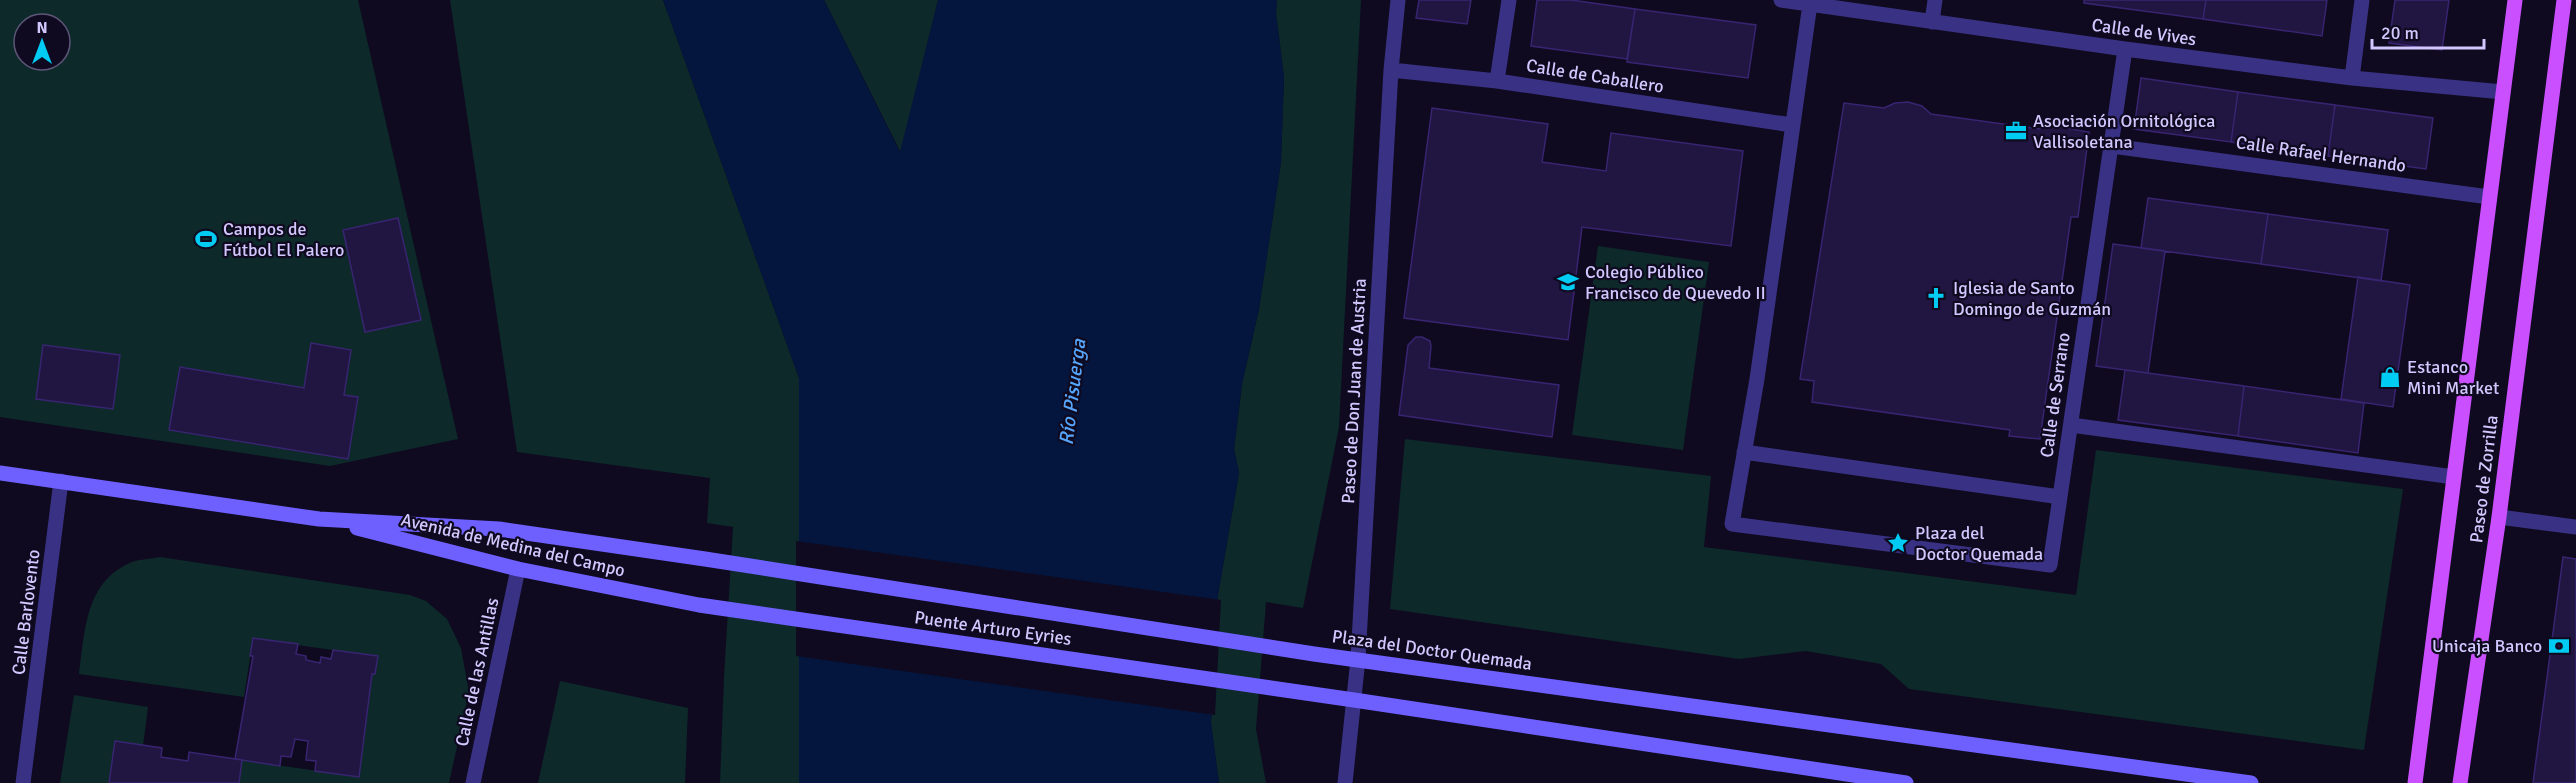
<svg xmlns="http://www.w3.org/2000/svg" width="2576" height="783" font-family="Signika,sans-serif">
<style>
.green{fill:#0d292a;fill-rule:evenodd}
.water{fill:#04163e}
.pier{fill:#0f0a1f}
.building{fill:#211542;stroke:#382470;stroke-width:1.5}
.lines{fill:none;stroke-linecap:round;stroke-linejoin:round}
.street{stroke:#393183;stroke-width:15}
.secondary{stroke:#6e5fff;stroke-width:15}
.primary{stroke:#c94fff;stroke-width:15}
.labels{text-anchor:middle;stroke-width:4.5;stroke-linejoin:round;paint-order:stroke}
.street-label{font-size:18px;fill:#d2c8ff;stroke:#0f0a1f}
.poi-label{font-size:18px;fill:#d2c8ff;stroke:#0f0a1f;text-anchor:start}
.water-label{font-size:20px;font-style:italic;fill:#56a6ff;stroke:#0f0a1f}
</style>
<rect width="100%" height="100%" fill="#0f0a1f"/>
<path class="green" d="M 0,0 L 358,0 L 458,439 L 330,466 L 0,417 ZM 24,24 L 60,24 L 60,60 L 24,60 Z
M 450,0 L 663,0 L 799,378 L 799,783 L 720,783 L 724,677 L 733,527 L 707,523 L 710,478 L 517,452 Z
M 824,0 L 938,0 L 901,153 Z
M 1277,0 L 1361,0 L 1339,427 L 1303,608 L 1266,602 L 1256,729 L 1266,783 L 1219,783 L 1211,723 L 1218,595 L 1239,473 L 1234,449 L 1242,384 L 1259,309 L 1281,162 L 1284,77 L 1276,13 Z
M 1598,246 L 1709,262 L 1683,450 L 1572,435 Z
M 1405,439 L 1711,476 L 1704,547 L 2076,595 L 2096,450 L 2403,489 L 2364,750 L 1909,689 L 1881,664 L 1806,651 L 1739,659 L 1390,609 Z
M 160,557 L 410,595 L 426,601 L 447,619 L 461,648 L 469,692 L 449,783 L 239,783 L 242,760 L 359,777 L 372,674 L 375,674 L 377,656 L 253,639 L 244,697 L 79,674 C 85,631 85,581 132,562 C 140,559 151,559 160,557 Z
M 560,681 L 688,708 L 685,783 L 538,783 Z
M 74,695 L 148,707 L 143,746 L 109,783 L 60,783 Z"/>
<path class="water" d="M 663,0 L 824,0 L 900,152 L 938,0 L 1277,0 L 1276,13 L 1284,77 L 1281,162 L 1259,309 L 1242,384 L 1234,449 L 1239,473 L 1218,595 L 1211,723 L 1219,783 L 799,783 L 799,378 Z"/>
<path class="pier" d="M 796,541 L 1221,600 L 1215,715 L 796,656 Z"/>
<path class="building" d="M 1419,0 L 1471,0 L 1467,24 L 1416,18 Z
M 1537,0 L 1571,0 L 1635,9 L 1627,59 L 1531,46 Z
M 2084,0 L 2206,0 L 2203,19 L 2084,3 Z
M 2206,0 L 2327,0 L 2322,36 L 2203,19 Z
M 2395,0 L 2449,0 L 2442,50 L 2389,43 Z
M 1635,9 L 1756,25 L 1748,78 L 1627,62 Z
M 2141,78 L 2238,92 L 2231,142 L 2134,129 Z
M 2238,92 L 2335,105 L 2328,156 L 2231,142 Z
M 1908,102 L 1922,106 L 1931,114 L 2040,129 L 2042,124 L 2089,132 L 2078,217 L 2071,217 L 2040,439 L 2009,436 L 2010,430 L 1812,402 L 1814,381 L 1800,379 L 1844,103 L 1884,108 L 1895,103 Z
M 2335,105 L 2433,118 L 2426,169 L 2328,156 Z
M 1432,108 L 1548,124 L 1542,162 L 1606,171 L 1611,133 L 1743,151 L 1731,246 L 1582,227 L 1568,340 L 1404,318 Z
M 2148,198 L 2268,214 L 2261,264 L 2141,248 Z
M 2268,214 L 2388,230 L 2381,281 L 2261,264 Z
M 398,218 L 421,320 L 365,332 L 343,230 Z
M 2113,244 L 2165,251 L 2148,373 L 2096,366 Z
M 2358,277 L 2410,285 L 2393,407 L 2341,399 Z
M 1416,337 L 1422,337 L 1430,341 L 1431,346 L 1429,368 L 1559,385 L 1552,437 L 1399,415 L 1408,345 Z
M 311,343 L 351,350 L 344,395 L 358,397 L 348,459 L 169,430 L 180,367 L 304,388 Z
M 43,345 L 120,355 L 113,409 L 36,399 Z
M 2125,370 L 2244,386 L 2238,436 L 2118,420 Z
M 2244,386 L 2364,403 L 2358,453 L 2238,436 Z
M 2563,557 L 2576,559 L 2576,783 L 2533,783 Z
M 253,638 L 298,644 L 296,654 L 306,656 L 306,660 L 320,663 L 321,657 L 331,659 L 333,650 L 378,656 L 375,674 L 372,674 L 359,777 L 315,771 L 316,761 L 306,760 L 308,741 L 295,739 L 291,757 L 281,756 L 280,766 L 235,759 L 253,656 L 250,656 Z
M 115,741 L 162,748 L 161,757 L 188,761 L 189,752 L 242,760 L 239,783 L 109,783 Z"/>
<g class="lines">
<path class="street" d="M 1781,0 L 2125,49 L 2352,78 L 2503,92
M 1932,22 L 1935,0
M 1391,70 L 1497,81 L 1792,125
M 2352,78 L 2362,0
M 1497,81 L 1509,0
M 2112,146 L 2489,197
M 2071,425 L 2454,477
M 1744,452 L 2060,497 L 2050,565 L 1732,524 L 1757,379 L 1810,4
M 2060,497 L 2125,49
M 2499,517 L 2576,527
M 23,783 L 61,481
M 473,783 L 518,569
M 1345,783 L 1358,659 L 1391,70 L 1398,0"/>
<path class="secondary" d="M 0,473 L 319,519 L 499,529 L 705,559 L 1314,654 L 2251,783
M 357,528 L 518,569 L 699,605 L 1354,700 L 1906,783"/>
<path class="primary" d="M 2415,783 L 2515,0
M 2460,783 L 2499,517 L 2564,0"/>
</g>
<defs>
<symbol id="office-bare" viewBox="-9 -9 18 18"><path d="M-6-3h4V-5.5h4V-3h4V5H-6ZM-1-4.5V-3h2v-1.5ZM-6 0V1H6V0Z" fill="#00cbf3" stroke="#0f0a1f" stroke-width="2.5" paint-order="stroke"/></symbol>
<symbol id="stadium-bare" viewBox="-9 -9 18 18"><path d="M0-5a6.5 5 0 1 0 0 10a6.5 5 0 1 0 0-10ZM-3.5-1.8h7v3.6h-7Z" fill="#00cbf3" stroke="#0f0a1f" stroke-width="2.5" paint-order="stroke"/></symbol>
<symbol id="school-bare" viewBox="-9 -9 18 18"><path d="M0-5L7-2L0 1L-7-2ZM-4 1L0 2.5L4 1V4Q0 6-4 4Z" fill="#00cbf3" stroke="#0f0a1f" stroke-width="2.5" paint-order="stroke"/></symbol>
<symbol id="church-bare" viewBox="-9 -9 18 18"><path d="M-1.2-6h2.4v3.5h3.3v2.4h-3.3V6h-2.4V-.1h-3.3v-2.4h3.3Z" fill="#00cbf3" stroke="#0f0a1f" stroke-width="2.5" paint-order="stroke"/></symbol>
<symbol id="shop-bare" viewBox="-9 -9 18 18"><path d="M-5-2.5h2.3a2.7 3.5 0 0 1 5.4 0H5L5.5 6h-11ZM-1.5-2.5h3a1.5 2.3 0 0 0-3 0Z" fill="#00cbf3" stroke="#0f0a1f" stroke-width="2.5" paint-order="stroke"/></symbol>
<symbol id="sight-bare" viewBox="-9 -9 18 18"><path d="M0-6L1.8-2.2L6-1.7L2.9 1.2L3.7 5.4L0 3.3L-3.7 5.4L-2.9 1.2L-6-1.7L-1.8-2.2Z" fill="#00cbf3" stroke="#0f0a1f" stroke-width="2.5" paint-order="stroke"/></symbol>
<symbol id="bank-bare" viewBox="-9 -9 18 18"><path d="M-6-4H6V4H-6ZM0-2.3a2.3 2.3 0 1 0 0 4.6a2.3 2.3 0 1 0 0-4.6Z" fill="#00cbf3" stroke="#0f0a1f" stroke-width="2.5" paint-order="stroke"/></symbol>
</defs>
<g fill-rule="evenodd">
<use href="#office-bare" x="2001" y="116" width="30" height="30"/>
<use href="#stadium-bare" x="191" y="224" width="30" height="30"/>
<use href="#school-bare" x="1553" y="267" width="30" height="30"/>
<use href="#church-bare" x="1921" y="283" width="30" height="30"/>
<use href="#shop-bare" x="2375" y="362" width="30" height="30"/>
<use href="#sight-bare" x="1883" y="528" width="30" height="30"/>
<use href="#bank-bare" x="2544" y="631" width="30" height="30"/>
</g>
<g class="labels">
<g class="street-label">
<text transform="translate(2144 32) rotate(8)" y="6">Calle de Vives</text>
<text transform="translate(1595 76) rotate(9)" y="6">Calle de Caballero</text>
<text transform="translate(2321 154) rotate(8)" y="6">Calle Rafael Hernando</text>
<text transform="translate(1354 391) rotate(-87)" y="6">Paseo de Don Juan de Austria</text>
<text transform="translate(2055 395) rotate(-82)" y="6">Calle de Serrano</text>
<text transform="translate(2484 479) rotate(-83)" y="6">Paseo de Zorrilla</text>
<text transform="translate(513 545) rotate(13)" y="6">Avenida de Medina del Campo</text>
<text transform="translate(26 612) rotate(-83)" y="6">Calle Barlovento</text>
<text transform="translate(993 628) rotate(8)" y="6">Puente Arturo Eyries</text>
<text transform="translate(1432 650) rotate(8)" y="6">Plaza del Doctor Quemada</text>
<text transform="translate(477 672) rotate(-78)" y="6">Calle de las Antillas</text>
</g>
<g class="poi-label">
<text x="2033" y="127">Asociación Ornitológica<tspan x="2033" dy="21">Vallisoletana</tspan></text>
<text x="223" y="235">Campos de<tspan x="223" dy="21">Fútbol El Palero</tspan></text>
<text x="1585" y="278">Colegio Público<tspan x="1585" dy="21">Francisco de Quevedo II</tspan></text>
<text x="1953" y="294">Iglesia de Santo<tspan x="1953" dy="21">Domingo de Guzmán</tspan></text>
<text x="2407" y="373">Estanco<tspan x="2407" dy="21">Mini Market</tspan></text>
<text x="1915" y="539">Plaza del<tspan x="1915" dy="21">Doctor Quemada</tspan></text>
<text x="2542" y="652" text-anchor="end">Unicaja Banco</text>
</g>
<g class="water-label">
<text transform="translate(1072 392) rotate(-83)" y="7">Río Pisuerga</text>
</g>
</g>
<g transform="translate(42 42)"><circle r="28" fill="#0f0a1f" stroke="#5d5679" stroke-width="1.5"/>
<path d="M0-4.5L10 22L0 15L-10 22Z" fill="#00cbf3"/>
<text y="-9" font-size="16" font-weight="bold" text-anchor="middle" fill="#d2c8ff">N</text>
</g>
<path d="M2372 39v9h112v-9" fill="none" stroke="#d2c8ff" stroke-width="3"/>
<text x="2381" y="39" font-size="18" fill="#d2c8ff" stroke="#0f0a1f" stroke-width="4.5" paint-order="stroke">20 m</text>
</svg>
